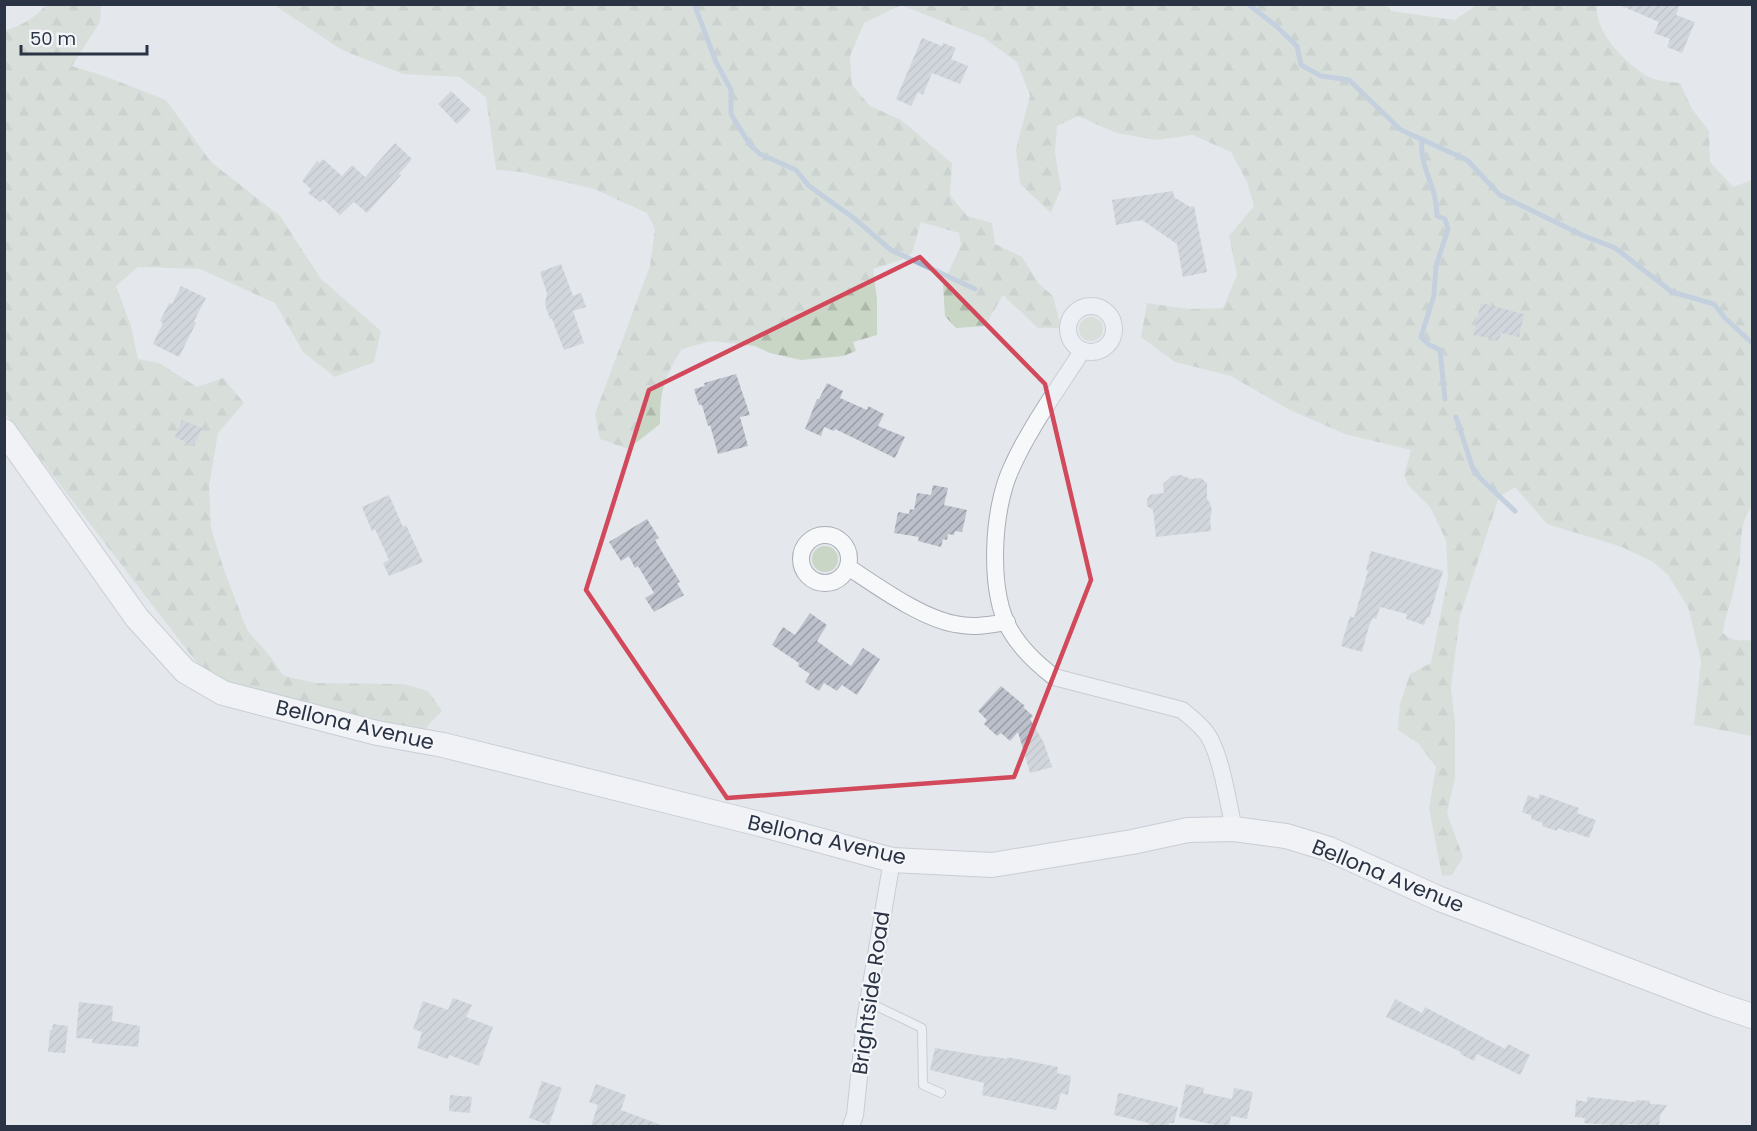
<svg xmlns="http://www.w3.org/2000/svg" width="1757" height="1131" font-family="Poppins,sans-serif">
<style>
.forest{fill:url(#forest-firs)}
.green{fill:#c9d6c5}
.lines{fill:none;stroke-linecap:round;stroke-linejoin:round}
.stream{stroke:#9fb4cc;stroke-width:5}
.building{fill:url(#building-hatch)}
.lane-casing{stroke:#a9aeb7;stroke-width:10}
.street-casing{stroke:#a9aeb7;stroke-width:18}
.secondary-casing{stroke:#a9aeb7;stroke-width:26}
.lane{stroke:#f7f8fa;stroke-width:8}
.street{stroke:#f7f8fa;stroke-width:16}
.secondary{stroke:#fff;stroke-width:24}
.marked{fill:none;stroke:#d1495b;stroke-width:4.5;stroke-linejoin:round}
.labels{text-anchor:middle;stroke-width:4.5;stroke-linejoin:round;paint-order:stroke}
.street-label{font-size:21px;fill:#2b3445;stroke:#f4f6f9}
</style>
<defs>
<pattern id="forest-firs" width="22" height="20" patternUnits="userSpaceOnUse" patternTransform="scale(1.5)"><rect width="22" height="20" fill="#c9d6c5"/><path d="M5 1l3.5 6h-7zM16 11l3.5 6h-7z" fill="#adb8ab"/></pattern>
<pattern id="building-hatch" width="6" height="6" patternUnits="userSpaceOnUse" patternTransform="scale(1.5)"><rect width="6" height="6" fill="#bbc0ca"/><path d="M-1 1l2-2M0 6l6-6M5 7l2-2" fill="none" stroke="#989da6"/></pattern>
</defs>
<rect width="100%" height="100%" fill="#e4e7ec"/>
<path class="forest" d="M 1386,4 L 1391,11 L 1455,20 L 1477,5 L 1597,5 C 1595,33 1624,62 1647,76 C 1655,81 1670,82 1680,83 L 1692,109 L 1709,131 L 1710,162 L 1733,187 L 1752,180 L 1752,507 C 1740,520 1741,543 1740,560 C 1739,569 1736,579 1734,588 C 1731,605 1725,615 1723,633 C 1732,641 1740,641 1752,640 L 1752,736 L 1694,725 L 1701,661 L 1688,607 L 1668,575 L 1653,562 L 1622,547 L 1547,524 L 1515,487 L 1499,497 L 1460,616 L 1451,688 L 1455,722 L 1455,778 L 1447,813 L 1463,857 L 1452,875 L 1442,876 L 1429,808 L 1436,767 L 1419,744 L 1398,730 L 1400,704 L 1410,674 L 1431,663 L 1448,577 L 1446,540 L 1430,507 L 1408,485 L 1404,475 L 1411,450 L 1345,434 L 1290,410 L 1231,376 L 1175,362 L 1141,337 L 1147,303 L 1189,309 L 1223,308 L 1237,275 L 1229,236 L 1254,206 L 1247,182 L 1231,152 L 1193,135 L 1156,140 L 1116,133 L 1078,116 L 1057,126 L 1055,153 L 1061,188 L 1051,213 L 1020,184 L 1016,149 L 1030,96 L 1017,62 L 984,38 L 901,5 L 864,23 L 850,56 L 852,85 L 870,106 L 901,120 L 952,163 L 950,195 L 967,216 L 992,223 L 995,244 L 1022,257 L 1039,284 L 1053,296 L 1061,328 L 1038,328 L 1003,295 L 985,326 L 956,328 L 945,316 L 943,284 L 961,245 L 959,233 L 921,222 L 912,253 L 901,260 L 873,269 L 877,299 L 877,335 L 853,342 L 856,351 L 843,356 L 801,360 L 770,353 L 755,346 L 711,341 L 682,349 C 664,377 660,390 660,424 L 628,449 L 600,439 L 595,414 L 650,266 L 655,229 L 647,213 L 594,189 L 521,172 L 496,170 L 486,97 L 459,77 L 403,74 L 342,50 L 274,5 Z
M 46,5 L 101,5 L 100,22 L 72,66 L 107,77 L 166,100 L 211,162 L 280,216 L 321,279 L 381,331 L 374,362 L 335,377 L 303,352 L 275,303 L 200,269 L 138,267 L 116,286 L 131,326 L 138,359 L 159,363 L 197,387 L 223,378 L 244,403 L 218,433 L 209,487 L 211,528 L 223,567 L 247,630 L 270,656 L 284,676 L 316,683 L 404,684 L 428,691 L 442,711 L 429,724 L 424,732 L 227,686 L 203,671 L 5,413 L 5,30 C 19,28 37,16 46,5 Z"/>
<path class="green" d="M1079 329a12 12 0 1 1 24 0a12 12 0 1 1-24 0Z
M812 559a13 13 0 1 1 26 0a13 13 0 1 1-26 0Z"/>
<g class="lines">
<path class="stream" d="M 1248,4 L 1276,26 L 1297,46 L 1301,65 L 1321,76 L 1349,80 L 1401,130 L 1467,160 L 1500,195 L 1582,235 L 1615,248 L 1672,292 L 1714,304 L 1725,318 L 1752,343
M 695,6 L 716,62 L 731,90 L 731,114 L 750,145 L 760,154 L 796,170 L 809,186 L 855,219 L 891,250 L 975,289
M 1422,139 C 1419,169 1437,184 1437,216 L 1445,219 L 1448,229 L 1436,266 L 1434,295 L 1421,337 L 1428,344 L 1440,350 L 1445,399
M 1456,417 L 1473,469 L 1480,478 L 1515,511"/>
</g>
<path class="building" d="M 1617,4 L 1680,4 L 1676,15 L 1695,22 L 1682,53 L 1667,47 L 1670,39 L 1654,33 L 1659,22 Z
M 922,38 L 942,46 L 943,43 L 956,48 L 951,59 L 968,66 L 960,84 L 932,73 L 923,95 L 918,92 L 911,106 L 896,99 Z
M 451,91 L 471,110 L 457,124 L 438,104 Z
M 395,143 L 412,159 L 399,174 L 401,175 L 367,213 L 354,202 L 340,215 L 323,199 L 320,202 L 308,193 L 311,189 L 302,181 L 317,161 L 319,163 L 323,159 L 342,176 L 352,165 L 365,177 Z
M 1173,191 L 1174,197 L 1190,207 L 1194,206 L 1207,272 L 1183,277 L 1177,244 L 1142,220 L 1116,225 L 1112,200 Z
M 561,264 L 573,296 L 581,293 L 586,307 L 573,311 L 584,343 L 564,350 L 552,319 L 550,319 L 545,304 L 547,293 L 540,272 Z
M 181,286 L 206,298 L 194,321 L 196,323 L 179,357 L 153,344 L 163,323 L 160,321 L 169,303 L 172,304 Z
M 1481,303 L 1524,314 L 1519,337 L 1501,333 L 1499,340 L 1473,335 Z
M 736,374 L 750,415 L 740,417 L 748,446 L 718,454 L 710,425 L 708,426 L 702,405 L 699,405 L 694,389 L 705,386 L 704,383 Z
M 827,383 L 843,391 L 840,398 L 867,410 L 868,406 L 884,414 L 878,426 L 905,437 L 895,458 L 835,429 L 834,431 L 824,427 L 821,436 L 805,429 L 817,399 L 819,399 Z
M 182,420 L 202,428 L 194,446 L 175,437 Z
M 1181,475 L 1191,479 L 1201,478 L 1207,483 L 1207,499 L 1210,503 L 1212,511 L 1210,519 L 1211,531 L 1156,537 L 1153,510 L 1147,506 L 1147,500 L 1150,495 L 1164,493 L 1163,484 L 1172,476 Z
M 933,485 L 948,488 L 944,505 L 967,510 L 962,532 L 955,531 L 954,535 L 948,534 L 947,540 L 943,539 L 941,547 L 918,541 L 919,537 L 894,533 L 898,512 L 909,514 L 910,509 L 914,510 L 917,493 L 931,495 Z
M 389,495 L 403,527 L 406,525 L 423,562 L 389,576 L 383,563 L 389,560 L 375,529 L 372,531 L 362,507 Z
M 647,519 L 659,538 L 655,540 L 680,582 L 677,583 L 684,595 L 654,612 L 645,598 L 654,593 L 638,566 L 635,568 L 629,556 L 621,561 L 609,542 Z
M 1371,551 L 1443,571 L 1429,618 L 1427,617 L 1424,625 L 1406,619 L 1407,614 L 1380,607 L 1376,619 L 1373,618 L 1369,626 L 1362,652 L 1341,646 L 1350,616 L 1354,618 L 1368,571 L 1366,570 Z
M 810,613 L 827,625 L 817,641 L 851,666 L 863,648 L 880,659 L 857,695 L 842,685 L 837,691 L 824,683 L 819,691 L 805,682 L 810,674 L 798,666 L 799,663 L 772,645 L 783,627 L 795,635 Z
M 1001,686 L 1025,706 L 1023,707 L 1033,716 L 1030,719 L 1044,743 L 1052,767 L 1030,773 L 1018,732 L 1010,741 L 1001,733 L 997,736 L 984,724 L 987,720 L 978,711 Z
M 1540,794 L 1579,808 L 1577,813 L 1596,820 L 1589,838 L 1570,831 L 1570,833 L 1558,828 L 1557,831 L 1542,826 L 1543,823 L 1531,819 L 1532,816 L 1522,812 L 1528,795 L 1538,799 Z
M 453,998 L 472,1005 L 466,1017 L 493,1027 L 479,1066 L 449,1055 L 448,1059 L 417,1048 L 422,1032 L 413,1029 L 423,1001 L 448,1010 Z
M 1395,999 L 1422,1013 L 1425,1007 L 1505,1049 L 1508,1044 L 1530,1055 L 1520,1075 L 1477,1054 L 1474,1061 L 1460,1054 L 1461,1052 L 1386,1017 Z
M 79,1002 L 113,1006 L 112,1021 L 140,1026 L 138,1047 L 92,1043 L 93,1039 L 76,1038 Z
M 53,1024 L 68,1026 L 65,1053 L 48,1052 L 50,1030 L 52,1030 Z
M 935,1048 L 989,1057 L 989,1056 L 1007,1059 L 1007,1057 L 1058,1067 L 1057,1073 L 1071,1076 L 1068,1095 L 1061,1093 L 1056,1110 L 982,1095 L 984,1083 L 930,1070 Z
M 542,1081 L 562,1088 L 549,1125 L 529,1118 Z
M 596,1084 L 626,1095 L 621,1110 L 661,1125 L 661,1126 L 591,1126 L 598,1105 L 589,1102 Z
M 1186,1084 L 1204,1088 L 1203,1093 L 1232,1099 L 1234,1088 L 1253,1092 L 1247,1119 L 1231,1116 L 1229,1126 L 1219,1126 L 1179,1117 Z
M 1120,1093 L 1178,1107 L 1174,1123 L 1169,1123 L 1168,1126 L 1148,1126 L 1149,1123 L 1114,1115 L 1118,1094 Z
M 450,1095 L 472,1097 L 470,1113 L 449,1111 Z
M 1587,1097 L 1636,1102 L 1636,1100 L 1650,1101 L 1650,1104 L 1667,1105 L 1660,1116 L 1659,1126 L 1628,1124 L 1628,1126 L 1624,1126 L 1584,1123 L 1585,1118 L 1575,1117 L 1576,1100 L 1587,1102 Z"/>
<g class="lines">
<defs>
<path id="lane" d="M 868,1002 L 922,1028 L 923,1085 L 941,1093"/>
<path id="street" d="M1068 329a23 23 0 1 1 46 0a23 23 0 1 1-46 0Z
M 1082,351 C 1058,389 1029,428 1011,469 C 992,510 988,591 1010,630 C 1021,649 1037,664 1054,677 L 1182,710 C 1191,718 1203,726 1209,737 C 1222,760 1228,802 1234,829
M801 559a24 24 0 1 1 48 0a24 24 0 1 1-48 0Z
M 848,567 C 877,586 921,618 955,624 C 973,628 989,625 1007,622
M 851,1126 L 855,1115 L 865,1020 L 892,860"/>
<path id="secondary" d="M 4,431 L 137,618 L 185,671 L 223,693 L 377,733 L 443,745 L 760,824 L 892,860 L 992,865 L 1132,842 L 1188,830 L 1234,829 L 1286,836 L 1329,849 L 1440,899 L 1716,1004 L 1752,1016"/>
</defs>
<use href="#lane" class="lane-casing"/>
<use href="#street" class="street-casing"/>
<use href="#secondary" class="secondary-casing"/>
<use href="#lane" class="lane"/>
<use href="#street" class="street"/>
<use href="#secondary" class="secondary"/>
</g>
<path d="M0 0H1757V1131H0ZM 920,257 L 1045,384 L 1091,580 L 1014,777 L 727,798 L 586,590 L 649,390 Z" fill="#e4e7ec" fill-opacity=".55" fill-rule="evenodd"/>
<path class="marked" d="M 920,257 L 1045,384 L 1091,580 L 1014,777 L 727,798 L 586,590 L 649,390 Z"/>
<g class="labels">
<g class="street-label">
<text transform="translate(355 725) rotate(13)" y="7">Bellona Avenue</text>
<text transform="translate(827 840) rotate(13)" y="7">Bellona Avenue</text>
<text transform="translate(1388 876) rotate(22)" y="7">Bellona Avenue</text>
<text transform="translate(871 993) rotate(-82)" y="7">Brightside Road</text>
</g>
</g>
<rect width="1757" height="1131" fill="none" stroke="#2b3445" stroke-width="12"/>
<path d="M21 45v9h126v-9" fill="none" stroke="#2b3445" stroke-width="3"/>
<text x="30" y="45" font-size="18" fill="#2b3445" stroke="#f4f6f9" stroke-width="4.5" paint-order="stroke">50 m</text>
</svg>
